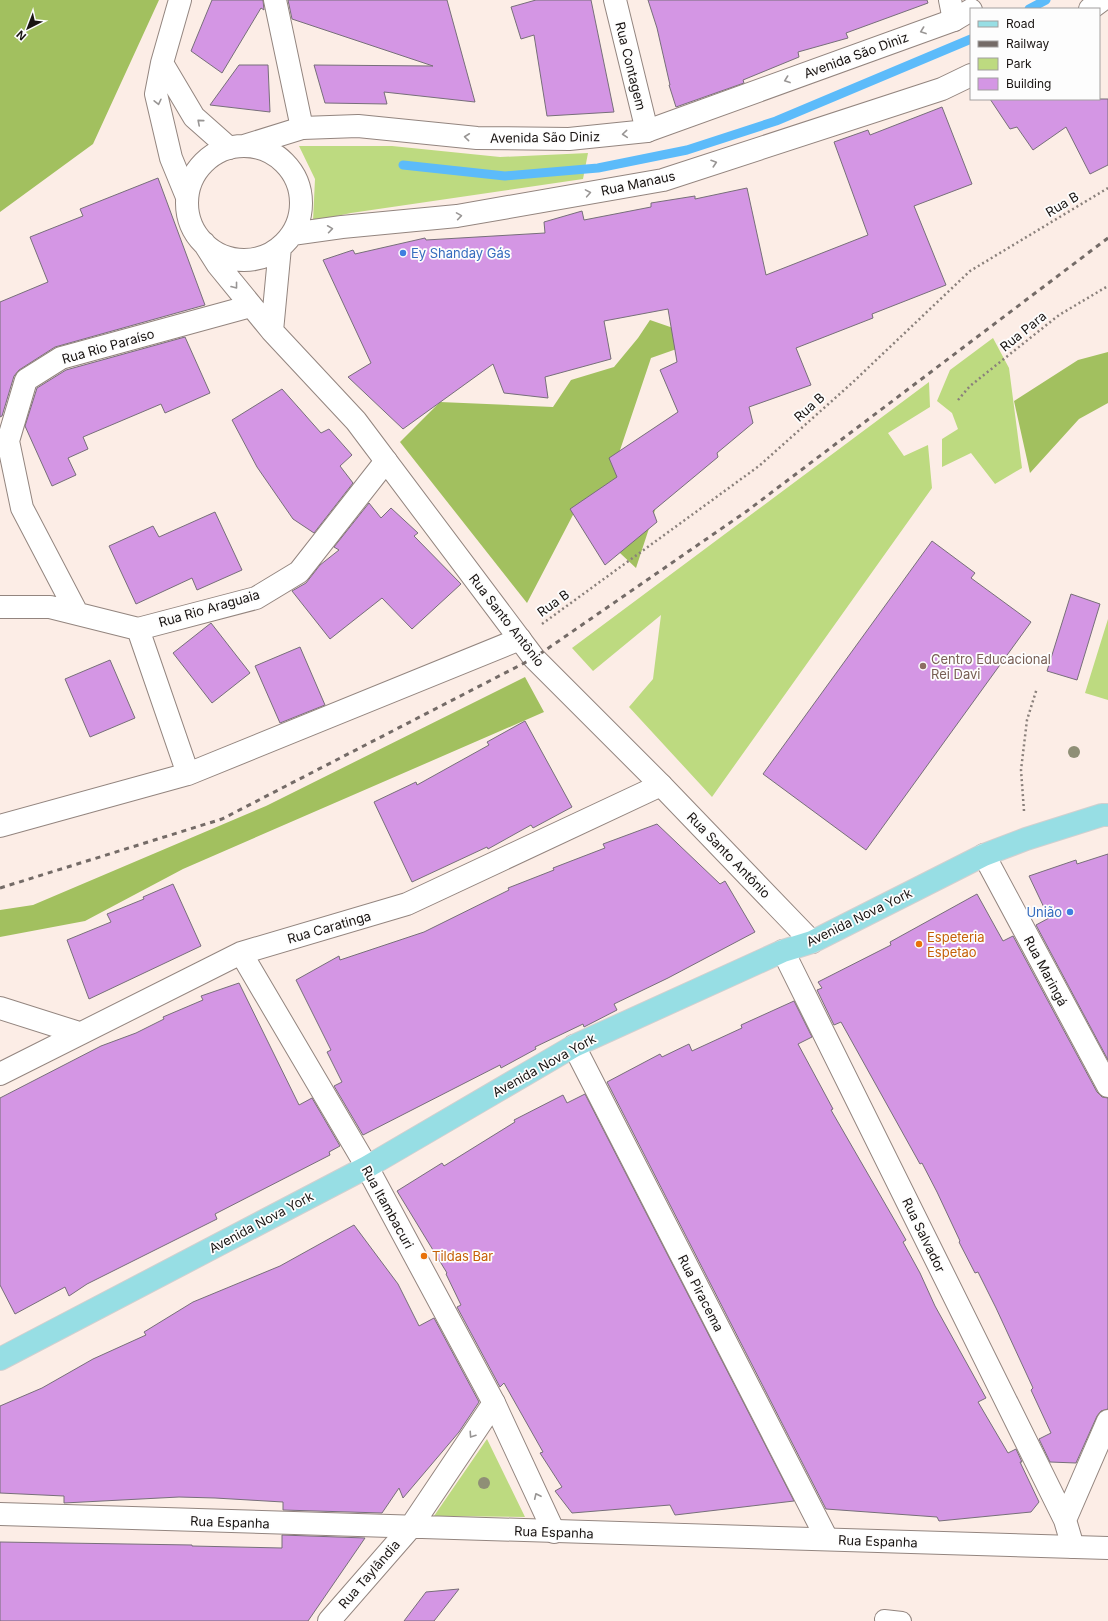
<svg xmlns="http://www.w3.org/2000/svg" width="1108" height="1621" font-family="Inter,sans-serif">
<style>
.green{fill:#bdda80}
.forest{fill:#a2c05f}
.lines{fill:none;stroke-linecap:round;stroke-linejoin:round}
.stream{stroke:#5cbbfa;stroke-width:9}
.building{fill:#d496e4;stroke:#776f79}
.service-casing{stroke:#93857f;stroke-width:20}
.minor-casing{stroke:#93857f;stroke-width:24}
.tertiary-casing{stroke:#93857f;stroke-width:24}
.primary-casing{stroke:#d1d0d0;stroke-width:24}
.path{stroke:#8a807b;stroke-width:2.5;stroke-dasharray:2 3;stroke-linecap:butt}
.service{stroke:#fff;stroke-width:18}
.minor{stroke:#fff;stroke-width:22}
.tertiary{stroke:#fff;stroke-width:22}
.primary{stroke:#97dee4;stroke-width:22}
.rail{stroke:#746b67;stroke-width:3;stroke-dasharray:5 5;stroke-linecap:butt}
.tree{fill:#8f8f76}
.oneway{stroke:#989594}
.shop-dot{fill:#3f7fe0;stroke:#fdfdfd;stroke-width:1.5}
.education-dot{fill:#8d6e63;stroke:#fdfdfd;stroke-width:1.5}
.food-dot{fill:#e8710a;stroke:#fdfdfd;stroke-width:1.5}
.labels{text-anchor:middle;stroke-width:3.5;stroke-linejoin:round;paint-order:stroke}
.street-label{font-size:13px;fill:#191412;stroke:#fdfdfd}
.shop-label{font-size:13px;fill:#366cbe;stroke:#fdfdfd;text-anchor:start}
.education-label{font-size:13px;fill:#785e54;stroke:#fdfdfd;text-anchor:start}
.food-label{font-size:13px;fill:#c56008;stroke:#fdfdfd;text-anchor:start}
</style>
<rect width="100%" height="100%" fill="#fcede6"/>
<path class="green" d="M 299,146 L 392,146 L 500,157 L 588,153 L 583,179 L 351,213 L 313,221 L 315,179 Z
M 993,338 L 1009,368 L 1022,468 L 995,484 L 971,453 L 942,467 L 942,439 L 958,429 L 952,413 L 937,401 L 950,370 Z
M 929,382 L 930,407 L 888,433 L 904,456 L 928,445 L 932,488 L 712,797 L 629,707 L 653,679 L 661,615 L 593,671 L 572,648 Z
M 1108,619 L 1108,700 L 1085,693 Z
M 487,1439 L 525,1517 L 434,1516 Z"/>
<path class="forest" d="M 0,0 L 159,0 L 93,144 L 0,212 Z
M 650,320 L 705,339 L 651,358 L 615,465 L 656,507 L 636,568 L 575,511 L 527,603 L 400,442 L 440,402 L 553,407 L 571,380 L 614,367 L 638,338 Z
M 1108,352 L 1108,403 L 1079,419 L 1030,473 L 1014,401 L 1078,360 Z
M 525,677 L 544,712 L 183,869 L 85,921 L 0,937 L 0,910 L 33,905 L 266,806 Z"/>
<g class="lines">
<path class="stream" d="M 1029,9 L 1046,0
M 403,165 L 505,176 L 598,168 L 687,150 L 776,121 L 971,39"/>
</g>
<path class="building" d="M 212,0 L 263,0 L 264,10 L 261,8 L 222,73 L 191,51 Z
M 288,0 L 447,0 L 475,102 L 384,92 L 387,104 L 325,103 L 314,65 L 433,66 L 292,19 Z
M 536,0 L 591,0 L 614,112 L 547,116 L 534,35 L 521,39 L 511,7 Z
M 648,0 L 927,0 L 928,3 L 846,33 L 848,38 L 798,52 L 799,57 L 743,80 L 744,83 L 676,107 L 669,85 L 670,85 L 657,28 Z
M 239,65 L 268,65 L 270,112 L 210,105 Z
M 990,99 L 1108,99 L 1108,165 L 1090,174 L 1066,127 L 1033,150 L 1017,127 L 1010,129 Z
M 942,107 L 972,184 L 914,206 L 946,285 L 872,314 L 873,318 L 796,348 L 811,385 L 749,407 L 753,423 L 717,453 L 718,457 L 653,511 L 657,522 L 605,565 L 570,509 L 617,477 L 609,458 L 678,412 L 660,370 L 677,362 L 668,309 L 604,321 L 611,359 L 545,377 L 548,398 L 504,393 L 493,364 L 403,429 L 348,377 L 371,363 L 323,260 L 353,250 L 355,254 L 425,238 L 426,240 L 545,233 L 544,222 L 582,211 L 584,220 L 651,207 L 651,203 L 695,196 L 695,199 L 747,188 L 766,275 L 868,235 L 834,142 L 868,130 L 870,135 Z
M 158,178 L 205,305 L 55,347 L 19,370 L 14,376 L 2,416 L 0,417 L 0,302 L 48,282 L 30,237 L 83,216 L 80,209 Z
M 185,337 L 210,393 L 165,413 L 161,404 L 83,437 L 88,449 L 68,458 L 76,475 L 52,486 L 25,426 L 37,388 L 66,370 Z
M 282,389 L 321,433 L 329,429 L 352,455 L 340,466 L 353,483 L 314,533 L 293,519 L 257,467 L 232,420 Z
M 369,503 L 381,518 L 391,508 L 418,533 L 414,536 L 461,584 L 412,629 L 382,598 L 330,639 L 292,591 L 306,583 L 320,565 L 339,550 L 334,547 Z
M 215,512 L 242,570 L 197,590 L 192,578 L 136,604 L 109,546 L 153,526 L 159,537 Z
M 932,541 L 975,573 L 971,578 L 1031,622 L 866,850 L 763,774 Z
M 1071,594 L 1100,604 L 1077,680 L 1047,671 Z
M 211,623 L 250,673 L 212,703 L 173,653 Z
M 300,647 L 325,705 L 280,723 L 255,666 Z
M 110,660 L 135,718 L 90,737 L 65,679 Z
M 525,721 L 572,807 L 533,828 L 531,825 L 488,849 L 487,847 L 412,882 L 374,802 L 416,782 L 417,785 L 489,745 L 487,742 Z
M 657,824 L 720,884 L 725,881 L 755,932 L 668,978 L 614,1004 L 617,1010 L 584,1027 L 583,1024 L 535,1047 L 536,1049 L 501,1068 L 500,1065 L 363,1135 L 334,1086 L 342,1082 L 327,1052 L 331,1050 L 296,980 L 339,956 L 340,960 L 424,932 L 509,890 L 508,888 L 554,870 L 553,868 L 605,848 L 603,844 Z
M 1108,854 L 1108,1060 L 1036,925 L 1049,918 L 1029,876 L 1076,860 L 1077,864 Z
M 173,884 L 201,946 L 89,999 L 67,940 L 111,922 L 107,914 L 144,899 L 143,897 Z
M 977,894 L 1003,941 L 1013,936 L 1097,1092 L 1102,1097 L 1108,1098 L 1108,1409 L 1101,1411 L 1097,1416 L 1076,1463 L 1050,1462 L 1039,1439 L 1051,1433 L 1031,1390 L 1033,1388 L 996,1308 L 978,1272 L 975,1273 L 959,1242 L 960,1241 L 937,1192 L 922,1163 L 920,1164 L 841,1022 L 834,1025 L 817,990 L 822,988 L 818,982 L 891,945 L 890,942 Z
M 239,983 L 299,1105 L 312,1098 L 340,1146 L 329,1152 L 330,1155 L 215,1214 L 217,1219 L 87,1284 L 69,1296 L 65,1287 L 15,1314 L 0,1285 L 0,1098 L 101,1046 L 136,1033 L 164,1019 L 163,1017 L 203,1000 L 201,996 Z
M 794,1001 L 812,1037 L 798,1044 L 833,1109 L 831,1110 L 906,1240 L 903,1242 L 920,1273 L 935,1306 L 986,1398 L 978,1402 L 1008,1453 L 1016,1449 L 1022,1462 L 1020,1462 L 1039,1502 L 1031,1512 L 939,1521 L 937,1517 L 826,1509 L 607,1082 L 660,1054 L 662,1057 L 689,1044 L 692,1051 L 742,1028 L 741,1025 Z
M 585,1094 L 794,1501 L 675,1515 L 670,1505 L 572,1513 L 555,1491 L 562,1487 L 540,1453 L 543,1452 L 504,1383 L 500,1387 L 457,1307 L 461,1305 L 446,1274 L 447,1273 L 397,1191 L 442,1163 L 444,1166 L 515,1122 L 514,1120 L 563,1095 L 567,1103 Z
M 354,1225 L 398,1284 L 419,1326 L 434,1318 L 479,1402 L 459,1432 L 403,1498 L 399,1488 L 382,1513 L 283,1510 L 283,1502 L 215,1498 L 179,1497 L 64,1503 L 64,1496 L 0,1493 L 0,1406 L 42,1388 L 93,1359 L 146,1335 L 144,1332 L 193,1302 L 280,1266 Z
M 282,1535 L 365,1538 L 308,1621 L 0,1621 L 0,1542 L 192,1545 L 192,1546 L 282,1548 Z
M 459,1589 L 434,1621 L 404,1621 L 426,1592 Z"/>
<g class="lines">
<defs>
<path id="service" d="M 884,1619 L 902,1621"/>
<path id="minor" d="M 180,0 L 162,63 L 156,94 L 171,158 L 187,197
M 275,0 L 302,128
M 615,0 L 647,131
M 950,0 L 954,20
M 162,63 L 194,117 L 229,148
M 0,607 L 50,607 L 138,629 L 256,598 L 299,572 L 386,461
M 77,613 L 22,508 L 8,441 L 26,380 L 61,358 L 251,306
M 138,629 L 188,774
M 0,826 L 188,774 L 520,639
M 984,855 L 1108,1086
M 783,951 L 1065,1520
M 241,953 L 367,1167 L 494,1403 L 554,1532
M 0,1008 L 79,1033
M 574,1046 L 827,1539
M 0,1074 L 241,953 L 407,904 L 661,785
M 1073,1547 L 1065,1520 L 1108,1421
M 329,1621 L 410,1528"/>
<path id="tertiary" d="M 1090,9 L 1102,0
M 244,146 L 302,128 L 358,126 L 477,138 L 569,139 L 647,131 L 954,20 L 971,10
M187 203a57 57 0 1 1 114 0a57 57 0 1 1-114 0Z
M 292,234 L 342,227 L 457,216 L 663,180 L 942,89 L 971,75
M 204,243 L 218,265 L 272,331 L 356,421 L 534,658 L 661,785 L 812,942
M 272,331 L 280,247
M 0,1514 L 1108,1548
M 410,1528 L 494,1403"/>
<path id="primary" d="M 0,1359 L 367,1167 L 574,1046 L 783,951 L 812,942 L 984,855 L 1026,839 L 1102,815 L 1108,815"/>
</defs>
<use href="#service" class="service-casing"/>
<use href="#minor" class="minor-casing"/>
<use href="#tertiary" class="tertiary-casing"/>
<use href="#primary" class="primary-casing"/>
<path class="path" d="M 958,400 L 970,386 L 1059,315 L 1108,286
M 542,624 L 759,466 L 852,383 L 970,271 L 1108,188
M 1024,811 L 1021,770 L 1027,720 L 1037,688"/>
<use href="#service" class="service"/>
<use href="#minor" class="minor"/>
<use href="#tertiary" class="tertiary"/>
<use href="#primary" class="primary"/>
<path class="rail" d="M 0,888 L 222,819 L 534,658 L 747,511 L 1108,238"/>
</g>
<g class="tree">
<circle cx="1074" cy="752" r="6"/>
<circle cx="484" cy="1483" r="6"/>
</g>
<defs><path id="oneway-chevron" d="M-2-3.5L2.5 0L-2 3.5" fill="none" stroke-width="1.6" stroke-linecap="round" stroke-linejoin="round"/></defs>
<g class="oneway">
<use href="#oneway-chevron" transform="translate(923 31) rotate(160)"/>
<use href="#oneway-chevron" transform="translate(787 80) rotate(160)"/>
<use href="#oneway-chevron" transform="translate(158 102) rotate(77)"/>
<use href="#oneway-chevron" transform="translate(200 122) rotate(-139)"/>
<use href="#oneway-chevron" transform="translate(625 134) rotate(175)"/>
<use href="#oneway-chevron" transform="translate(467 137) rotate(-174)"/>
<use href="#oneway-chevron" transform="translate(714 163) rotate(-18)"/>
<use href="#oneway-chevron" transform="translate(588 193) rotate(-10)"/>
<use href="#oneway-chevron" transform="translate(459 216) rotate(-9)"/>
<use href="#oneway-chevron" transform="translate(330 229) rotate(-8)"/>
<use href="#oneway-chevron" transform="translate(235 286) rotate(52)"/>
<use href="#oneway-chevron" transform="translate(472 1435) rotate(124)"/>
<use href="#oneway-chevron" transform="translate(537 1496) rotate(-115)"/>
</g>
<g class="shop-dot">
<circle cx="403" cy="253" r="4"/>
<circle cx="1070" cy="912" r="4"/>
</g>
<circle class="education-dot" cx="923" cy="666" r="4"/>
<g class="food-dot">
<circle cx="919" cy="944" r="4"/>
<circle cx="424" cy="1256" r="4"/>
</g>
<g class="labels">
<g class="street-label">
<text transform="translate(856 55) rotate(-20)" y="5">Avenida São Diniz</text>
<text transform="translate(631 66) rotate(76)" y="5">Rua Contagem</text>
<text transform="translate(545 137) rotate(-1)" y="5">Avenida São Diniz</text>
<text transform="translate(638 183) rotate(-12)" y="5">Rua Manaus</text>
<text transform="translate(1062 204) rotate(-31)" y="5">Rua B</text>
<text transform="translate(1023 331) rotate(-39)" y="5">Rua Para</text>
<text transform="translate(108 346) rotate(-16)" y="5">Rua Rio Paraíso</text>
<text transform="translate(809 407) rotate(-42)" y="5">Rua B</text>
<text transform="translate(553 603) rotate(-36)" y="5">Rua B</text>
<text transform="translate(209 608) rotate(-16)" y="5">Rua Rio Araguaia</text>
<text transform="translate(507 620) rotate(52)" y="5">Rua Santo Antônio</text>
<text transform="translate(729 855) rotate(46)" y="5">Rua Santo Antônio</text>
<text transform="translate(859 917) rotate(-26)" y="5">Avenida Nova York</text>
<text transform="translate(329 927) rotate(-16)" y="5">Rua Caratinga</text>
<text transform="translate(1046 971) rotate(62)" y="5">Rua Maringá</text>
<text transform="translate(544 1065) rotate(-29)" y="5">Avenida Nova York</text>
<text transform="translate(388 1207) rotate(61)" y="5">Rua Itambacuri</text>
<text transform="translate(261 1222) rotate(-28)" y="5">Avenida Nova York</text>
<text transform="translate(924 1235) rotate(64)" y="5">Rua Salvador</text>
<text transform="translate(701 1293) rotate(63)" y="5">Rua Piracema</text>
<text transform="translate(230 1522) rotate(2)" y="5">Rua Espanha</text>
<text transform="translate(554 1532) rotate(2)" y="5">Rua Espanha</text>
<text transform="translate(878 1541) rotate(2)" y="5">Rua Espanha</text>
<text transform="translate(369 1574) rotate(-49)" y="5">Rua Taylândia</text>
</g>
<g class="shop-label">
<text x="411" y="258">Ey Shanday Gás</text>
<text x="1062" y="917" text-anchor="end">União</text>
</g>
<g class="education-label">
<text x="931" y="664">Centro Educacional<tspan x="931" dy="15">Rei Davi</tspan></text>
</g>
<g class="food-label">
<text x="927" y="942">Espeteria<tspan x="927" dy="15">Espetao</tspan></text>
<text x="432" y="1261">Tildas Bar</text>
</g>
</g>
<rect x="970" y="8" width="130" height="92" fill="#fdfdfd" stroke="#a2a09f"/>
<rect x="978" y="21" width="20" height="6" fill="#97dee4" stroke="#a2a09f"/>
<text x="1006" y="28" font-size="12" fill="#191412">Road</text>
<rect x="978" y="41" width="20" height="6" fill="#746b67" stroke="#a2a09f"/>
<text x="1006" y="48" font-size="12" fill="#191412">Railway</text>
<rect x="978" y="58" width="20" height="12" fill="#bdda80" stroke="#a2a09f"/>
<text x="1006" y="68" font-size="12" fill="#191412">Park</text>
<rect x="978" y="78" width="20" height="12" fill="#d496e4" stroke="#a2a09f"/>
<text x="1006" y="88" font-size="12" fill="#191412">Building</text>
<g transform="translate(28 28) rotate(222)" stroke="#fdfdfd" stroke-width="3" paint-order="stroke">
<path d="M0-3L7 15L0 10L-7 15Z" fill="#191412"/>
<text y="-6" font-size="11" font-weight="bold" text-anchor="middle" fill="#191412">N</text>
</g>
</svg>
